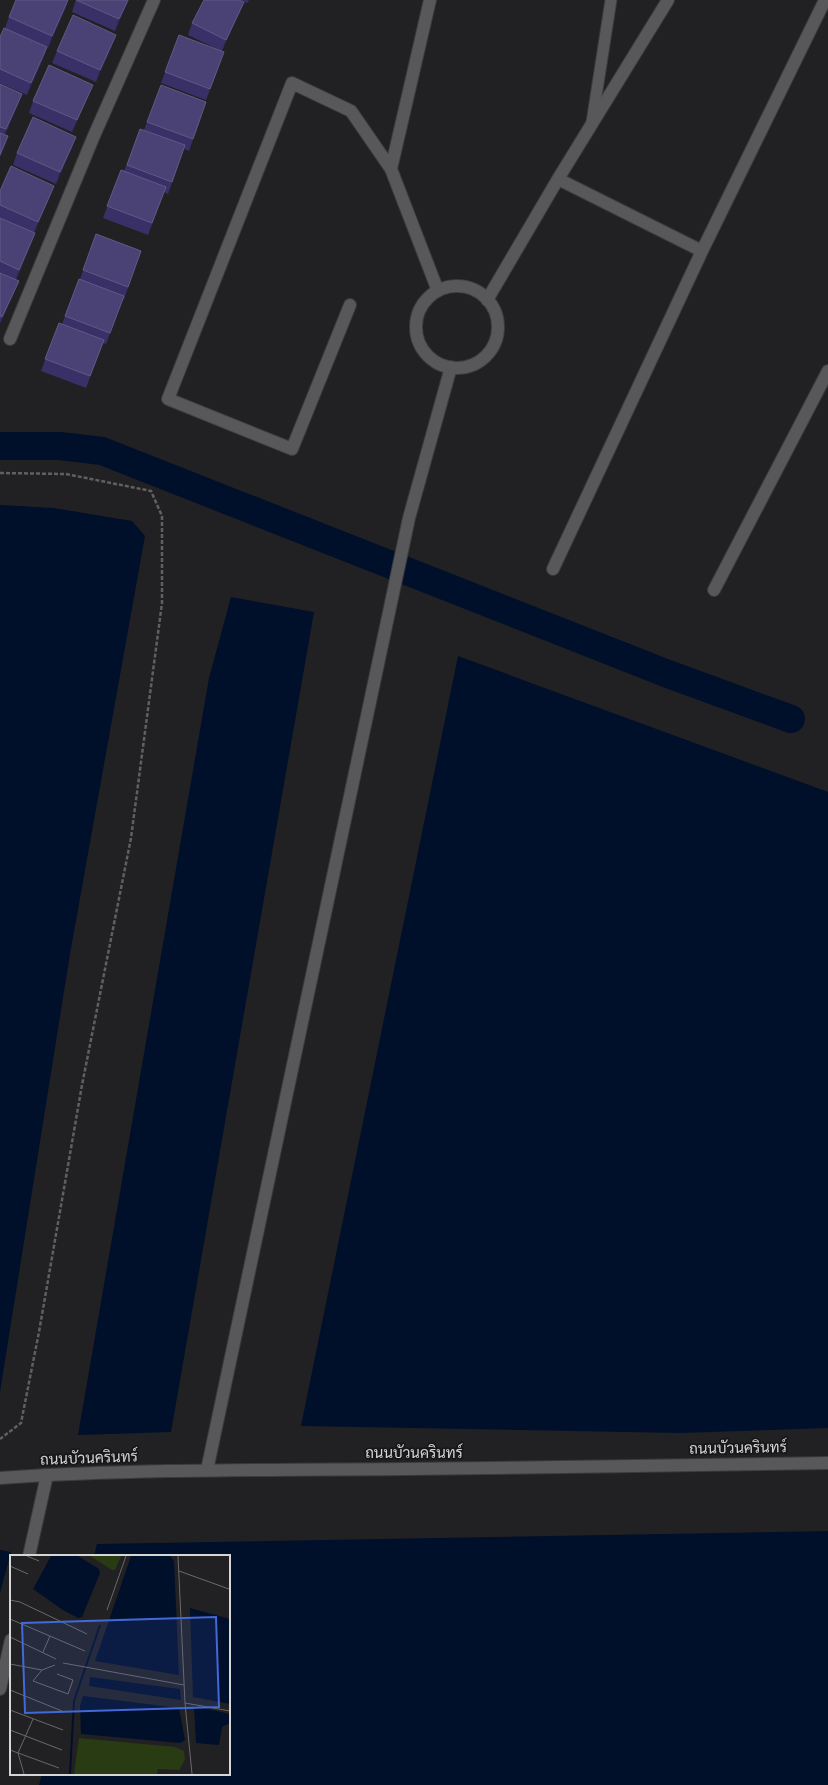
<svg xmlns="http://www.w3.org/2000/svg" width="828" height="1785" font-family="'Space Grotesk',Sarabun,sans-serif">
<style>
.water{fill:#000f2a}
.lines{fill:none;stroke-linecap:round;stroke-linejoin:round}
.canal{stroke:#000f2a;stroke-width:28}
.lane-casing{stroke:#3b3b3d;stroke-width:13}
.street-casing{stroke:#3b3b3d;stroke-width:14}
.secondary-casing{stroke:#3b3b3d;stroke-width:14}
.path{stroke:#606062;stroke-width:2.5;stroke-dasharray:4 2;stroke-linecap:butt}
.lane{stroke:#58585b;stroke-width:11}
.street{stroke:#58585b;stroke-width:12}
.secondary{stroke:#58585b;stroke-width:12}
.wall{fill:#393068}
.shaded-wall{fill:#282348}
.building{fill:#4a4274;stroke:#605984}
.labels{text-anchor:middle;stroke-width:3.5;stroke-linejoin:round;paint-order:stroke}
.street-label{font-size:15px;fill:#d6d6d7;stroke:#17171a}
.inset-river{fill:none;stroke:#000f2a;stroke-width:2}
.inset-road{fill:none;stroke:#69696b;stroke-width:1}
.view{fill:#4269d8;fill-opacity:0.15;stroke:#4269d8;stroke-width:2}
.inset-edge{fill:none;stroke:#d6d6d7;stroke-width:2}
</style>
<rect width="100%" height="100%" fill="#212123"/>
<path class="water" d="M 0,505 L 54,508 L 132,521 L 145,536 L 70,954 L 0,1392 Z
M 231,597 L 314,612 L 171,1432 L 78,1435 L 209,678 Z
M 458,656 L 828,792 L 828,1428 L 680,1433 L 301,1426 Z
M 828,1531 L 828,1785 L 39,1785 L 42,1774 L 229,1774 L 229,1556 L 94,1556 L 97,1544 Z
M 0,1550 L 11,1552 L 0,1593 Z"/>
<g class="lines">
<path class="canal" d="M 0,446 L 60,446 L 102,451 L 668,674 L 791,719"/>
<defs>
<path id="lane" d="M 592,122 L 611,0"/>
<path id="street" d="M 430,0 L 391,169 L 438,291
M 558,179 L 702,251
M416 327a41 41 0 1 1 82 0a41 41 0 1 1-82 0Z
M 487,300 L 558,179 L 668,0
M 350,305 L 292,449 L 168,399 L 292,83 L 351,111 L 391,169
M 10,339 L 93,138 L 154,0
M 553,569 L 702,251 L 825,0
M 714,590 L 828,371
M 207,1470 L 409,518 L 451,367
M 29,1556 L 47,1475
M 0,1689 L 11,1640"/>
<path id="secondary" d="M 0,1478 C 134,1469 269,1470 404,1469 C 545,1468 687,1465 828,1463"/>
</defs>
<use href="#lane" class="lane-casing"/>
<use href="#street" class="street-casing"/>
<use href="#secondary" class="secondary-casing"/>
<path class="path" d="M 0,473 L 66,474 L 151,491 L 162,516 L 162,603 L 131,838 L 82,1085 L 39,1332 L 21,1423 L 0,1439"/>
<use href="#lane" class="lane"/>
<use href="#street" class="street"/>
<use href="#secondary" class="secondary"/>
</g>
<path class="wall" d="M 68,0 L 64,12 L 48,48 L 47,47 L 43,59 L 27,95 L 0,83 L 0,37 L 5,28 L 9,17 Z
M 76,0 L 129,0 L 115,31 L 72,12 Z
M 241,0 L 249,0 L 247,3 Z
M 244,2 L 239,14 L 222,51 L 224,52 L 206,100 L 161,83 L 179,35 L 219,50 L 188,35 L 192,23 Z
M 112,46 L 96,82 L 52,63 L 57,51 Z
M 0,84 L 18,105 L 5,135 L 8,136 L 0,157 Z
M 93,85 L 88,96 L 72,132 L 29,113 L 33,101 Z
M 161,85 L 206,102 L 189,151 L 184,149 L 168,194 L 164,192 L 148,235 L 103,218 L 121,170 L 124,171 L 140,129 L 144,130 Z
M 72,148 L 56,184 L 13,165 L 17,153 Z
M 54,186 L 50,197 L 34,233 L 35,233 L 31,245 L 16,280 L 14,293 L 0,324 L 0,191 Z
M 96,234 L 141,251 L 124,299 L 123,299 L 106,344 L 103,343 L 86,388 L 41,371 L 59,323 L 62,324 L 79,279 L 80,279 Z"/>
<path class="shaded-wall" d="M 68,0 L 64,12 L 48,48 L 52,36 Z
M 128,0 L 129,0 L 115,31 L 119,19 Z
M 244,2 L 239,14 L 222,51 L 226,40 Z
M 116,35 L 112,46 L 96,82 L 100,70 Z
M 47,47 L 43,59 L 27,95 L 31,83 Z
M 22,94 L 18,105 L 2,141 L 6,129 Z
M 8,136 L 4,148 L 0,157 L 0,155 Z
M 76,137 L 72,148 L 56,184 L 60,172 Z
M 54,186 L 50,197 L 34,233 L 38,222 Z
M 35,233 L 31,245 L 15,281 L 19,270 Z
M 19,281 L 14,293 L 0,324 L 2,317 Z"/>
<path class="building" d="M 16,0 L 68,0 L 52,36 L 9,17 Z
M 76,0 L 128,0 L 119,19 Z
M 204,0 L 239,0 L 244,2 L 226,40 L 192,23 Z
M 73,15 L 116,35 L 100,70 L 57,51 Z
M 4,28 L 47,47 L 31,83 L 0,69 L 0,37 Z
M 179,35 L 224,52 L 210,89 L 165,72 Z
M 49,65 L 93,85 L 77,120 L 33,101 Z
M 0,84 L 22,94 L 6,129 L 0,127 Z
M 161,85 L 206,102 L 193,139 L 147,122 Z
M 33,117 L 76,137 L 60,172 L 17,153 Z
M 140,129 L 185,145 L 172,182 L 127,165 Z
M 0,133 L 8,136 L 0,155 Z
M 11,166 L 54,186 L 38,222 L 0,205 L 0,191 Z
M 121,170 L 166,187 L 152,223 L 107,206 Z
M 0,218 L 35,233 L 19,270 L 0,261 Z
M 96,234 L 141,251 L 128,287 L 83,270 Z
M 0,273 L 19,281 L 2,317 L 0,316 Z
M 79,279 L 124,296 L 110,333 L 65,316 Z
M 59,323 L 104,340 L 90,376 L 45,359 Z"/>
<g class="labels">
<g class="street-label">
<text transform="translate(738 1448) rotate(-1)" y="5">ถนนบัวนครินทร์</text>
<text x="414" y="1458">ถนนบัวนครินทร์</text>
<text transform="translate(89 1458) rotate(-2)" y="5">ถนนบัวนครินทร์</text>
</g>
</g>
<g transform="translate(10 1555)">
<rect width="220" height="220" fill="#212123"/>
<path d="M 80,1 L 111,1 L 105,15 L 102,15 ZM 69,183 L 165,192 L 174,196 L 175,205 L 169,215 L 148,214 L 147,219 L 64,219 Z" fill="#293b13"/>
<path d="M 41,1 L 68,1 L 89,14 L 90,18 L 72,62 L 68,63 L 53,55 L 23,34 ZM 121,1 L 160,1 L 164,6 L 169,120 L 85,106 ZM 180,53 L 220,64 L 220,149 L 183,142 ZM 80,122 L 170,134 L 171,145 L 79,131 ZM 73,141 L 169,153 L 175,185 L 170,188 L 71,179 L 70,151 ZM 184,151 L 220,159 L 220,168 L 212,172 L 209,190 L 186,188 Z" fill="#000f2a"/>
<path class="inset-river" d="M 60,219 L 64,146 L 90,70"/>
<path class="inset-road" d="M 17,1 L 29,6M 168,1 L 175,148 L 182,219M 0,11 L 18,19M 169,16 L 219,34M 0,45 L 10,47 L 77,79M 97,55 L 116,1M 0,64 L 75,96M 0,82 L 46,104M 33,97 L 40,81M 53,108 L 174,130M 0,109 L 32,115 L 45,110M 32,115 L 23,126 L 58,139 L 63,125 L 47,119M 0,135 L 52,156M 175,148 L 220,156M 0,155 L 53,175M 0,175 L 52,195M 0,195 L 49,213M 14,219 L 8,198 L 23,164"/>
<path class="view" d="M 206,62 L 209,152 L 15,158 L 12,68 Z"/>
<rect width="220" height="220" class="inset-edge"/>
</g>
</svg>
